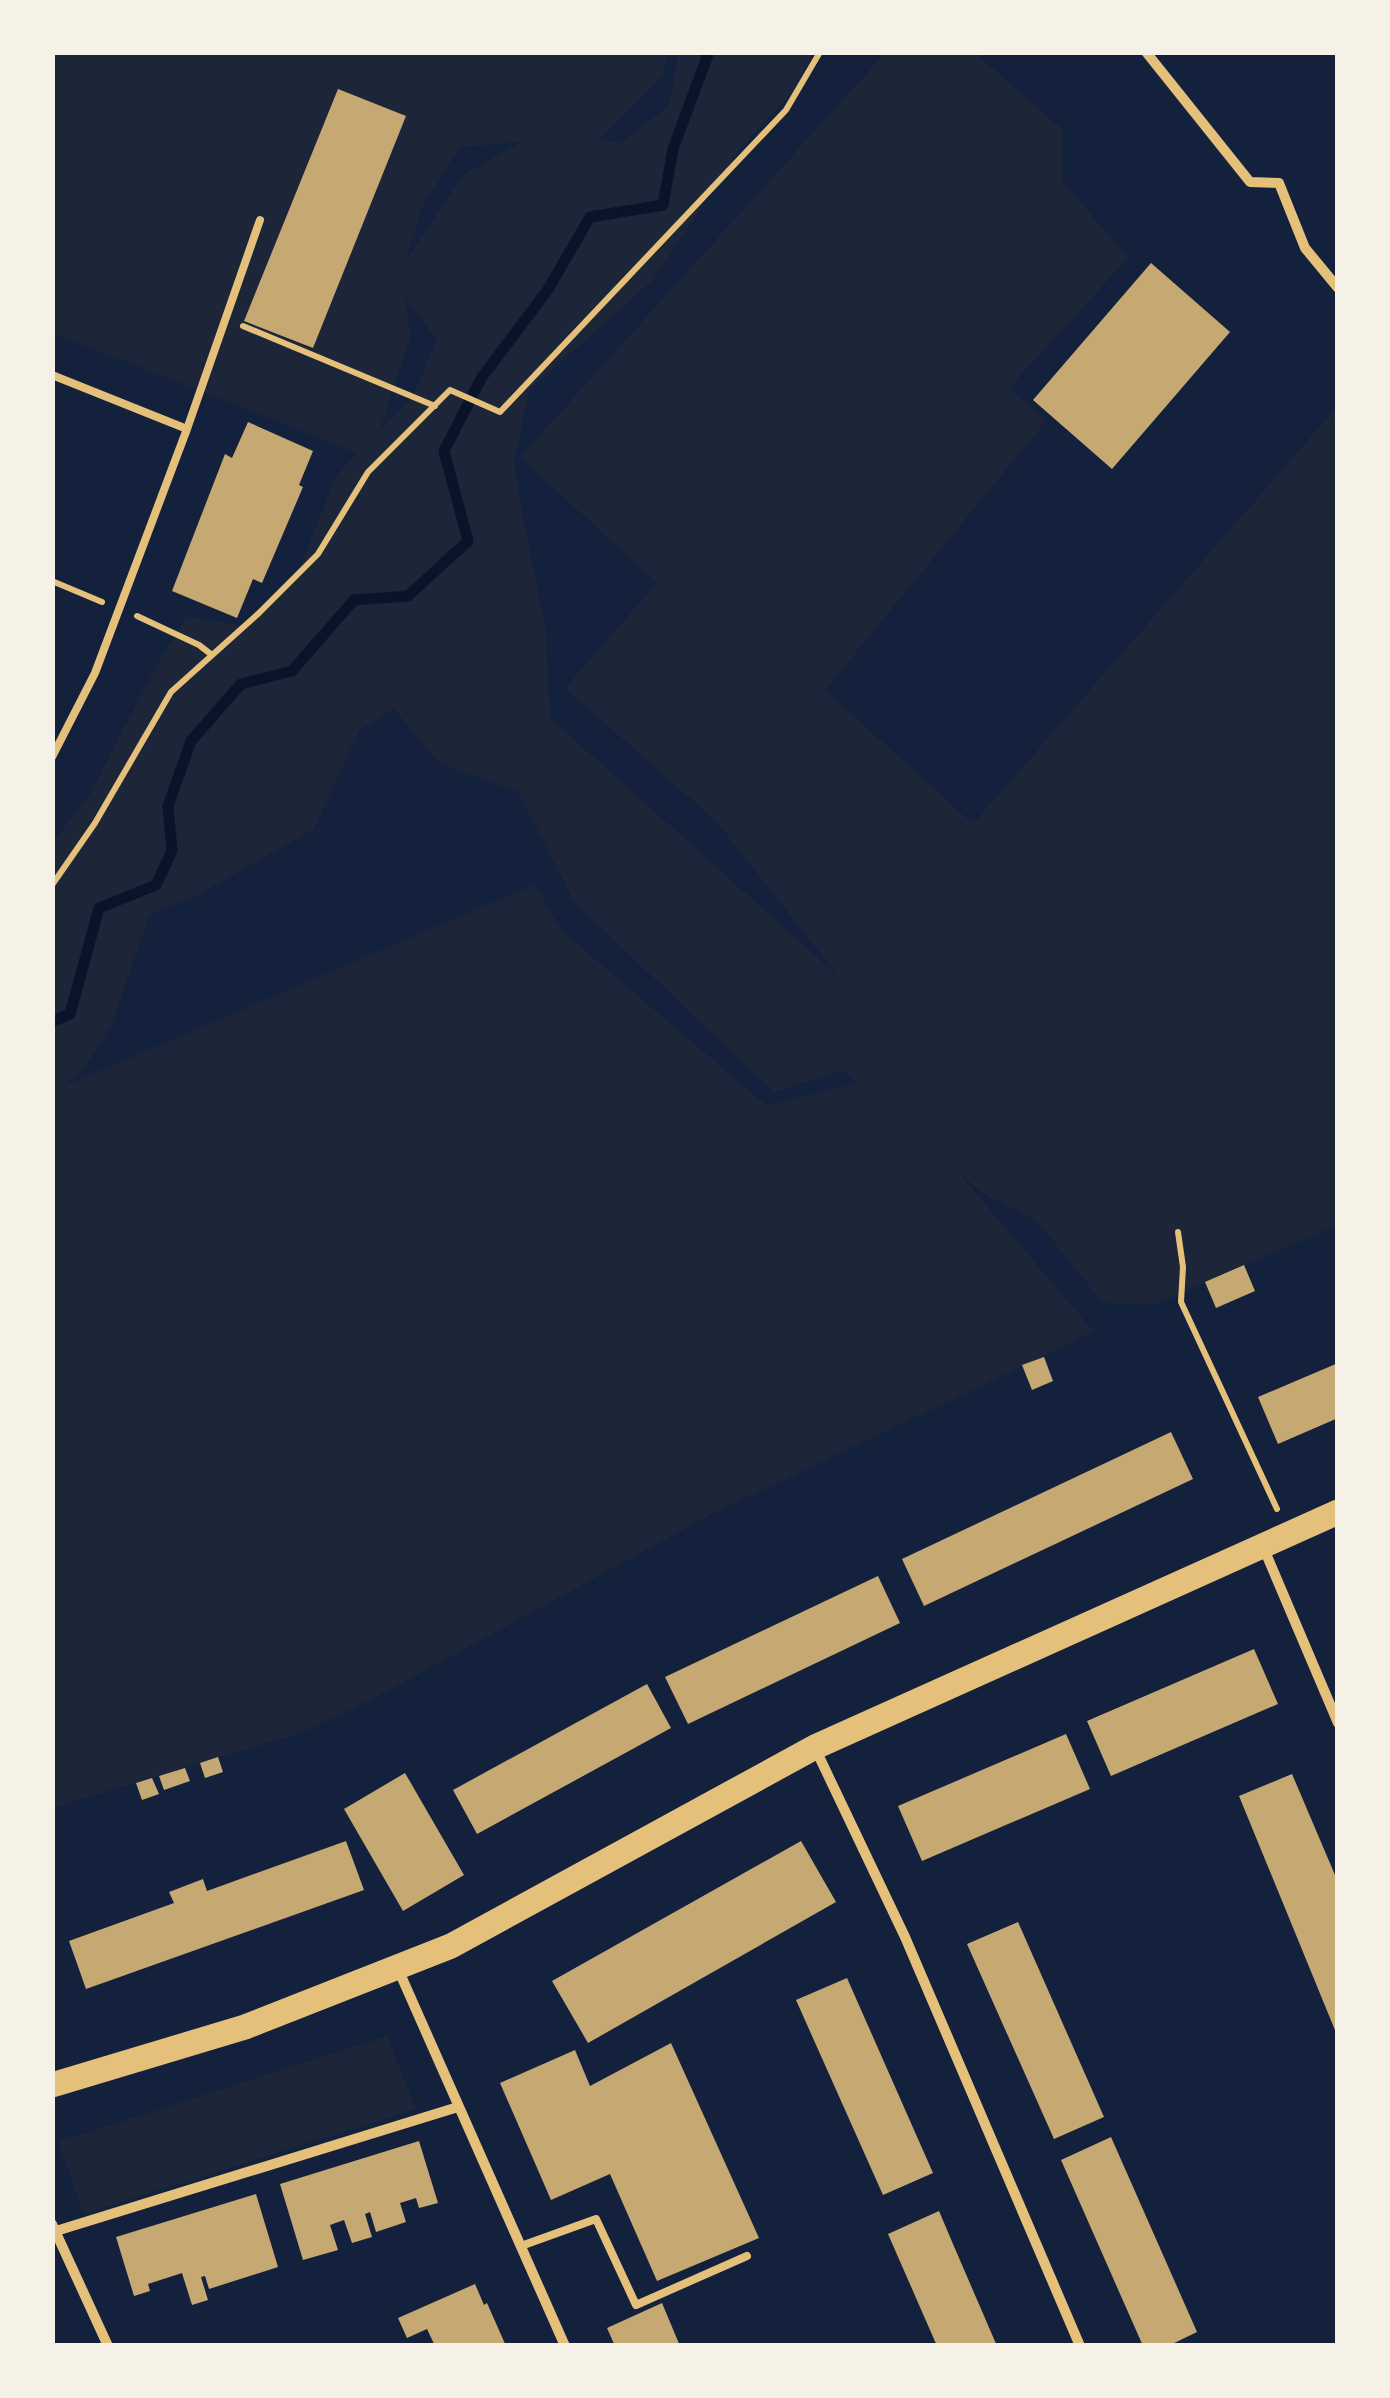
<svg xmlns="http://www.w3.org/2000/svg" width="1390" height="2398" font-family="Ubuntu,sans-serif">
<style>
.green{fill:#1d2539;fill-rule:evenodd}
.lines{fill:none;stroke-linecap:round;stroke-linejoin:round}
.stream{stroke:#0b132b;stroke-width:11}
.building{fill:#c6a872}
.path{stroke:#e5c07b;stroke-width:6}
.service{stroke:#e5c07b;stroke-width:8}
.minor{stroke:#e5c07b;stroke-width:10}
.primary{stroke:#e5c07b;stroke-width:25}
</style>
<rect width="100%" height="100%" fill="#14213d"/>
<path class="green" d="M 53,53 L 668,53 L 663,75 L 602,136 L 597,137 L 619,144 L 669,106 L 678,53 L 813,53 L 793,92 L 739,150 L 653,280 L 530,389 L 514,460 L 522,513 L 546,630 L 550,718 L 840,978 L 716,821 L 565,688 L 657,583 L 520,457 L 885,53 L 975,53 L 1063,130 L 1063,182 L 1128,258 L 1009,388 L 1046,421 L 825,690 L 973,824 L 1337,407 L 1337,1225 L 1154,1305 L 1103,1303 L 1038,1222 L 982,1193 L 957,1171 L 1094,1332 L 710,1515 L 367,1702 L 297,1734 L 53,1808 L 52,843 L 89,796 L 159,661 L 187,617 L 241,625 L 295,580 L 336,476 L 358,453 L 53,333 ZM 521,142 L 463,175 L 405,262 L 422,207 L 460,147 ZM 404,296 L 437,340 L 412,398 L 380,430 L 411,336 ZM 394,709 L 439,763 L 518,792 L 575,903 L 774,1092 L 842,1070 L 858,1083 L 767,1106 L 561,930 L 535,884 L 60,1088 L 84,1069 L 111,1026 L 150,914 L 190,899 L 313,830 L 360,730 Z
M 387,2036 L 416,2109 L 84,2214 L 58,2142 Z"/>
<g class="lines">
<path class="stream" d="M 52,1022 L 70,1014 L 99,908 L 156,885 L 172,851 L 168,806 L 191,741 L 241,684 L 292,671 L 354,600 L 408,596 L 468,541 L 444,451 L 482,377 L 547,291 L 590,217 L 663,205 L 673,149 L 709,52"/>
</g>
<path class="building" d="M 338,89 L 406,116 L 313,348 L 244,321 Z
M 1151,263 L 1230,332 L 1112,469 L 1033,400 Z
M 248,422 L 313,451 L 299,485 L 303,487 L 262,583 L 253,579 L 237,618 L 172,591 L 225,454 L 232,458 Z
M 1244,1265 L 1255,1291 L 1216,1308 L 1205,1282 Z
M 1044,1357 L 1053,1381 L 1032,1390 L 1022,1365 Z
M 1338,1363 L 1338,1418 L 1278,1444 L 1258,1397 Z
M 1171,1432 L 1193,1479 L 924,1606 L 902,1559 Z
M 878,1576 L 900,1623 L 688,1724 L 665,1677 Z
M 1254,1649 L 1278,1704 L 1111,1776 L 1087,1721 Z
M 647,1684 L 671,1728 L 477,1834 L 453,1790 Z
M 1066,1734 L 1090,1789 L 922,1861 L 898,1806 Z
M 218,1757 L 223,1772 L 205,1778 L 200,1763 Z
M 185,1768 L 190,1781 L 164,1790 L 159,1776 Z
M 405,1773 L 464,1875 L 403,1911 L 344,1809 Z
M 1292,1774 L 1338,1882 L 1337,2035 L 1239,1796 Z
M 152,1778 L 159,1794 L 142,1800 L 136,1783 Z
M 346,1841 L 364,1890 L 86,1989 L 69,1941 L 174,1903 L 169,1892 L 203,1879 L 207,1891 Z
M 801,1841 L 836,1902 L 588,2043 L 552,1981 Z
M 1018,1922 L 1104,2117 L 1054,2139 L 967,1944 Z
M 847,1978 L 933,2173 L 883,2195 L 796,2000 Z
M 671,2043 L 759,2238 L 657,2281 L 610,2174 L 551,2200 L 500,2083 L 575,2050 L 590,2086 Z
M 1111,2137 L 1197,2332 L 1168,2346 L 1143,2346 L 1061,2160 Z
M 419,2141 L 438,2203 L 419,2208 L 416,2198 L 400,2203 L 406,2222 L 376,2232 L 370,2212 L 365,2214 L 372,2237 L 352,2243 L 344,2220 L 330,2225 L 338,2250 L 303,2260 L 280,2184 Z
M 256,2194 L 278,2267 L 209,2289 L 205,2276 L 201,2277 L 208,2300 L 192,2305 L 182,2273 L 148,2284 L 150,2291 L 134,2296 L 116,2237 Z
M 939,2211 L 953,2244 L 997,2346 L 937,2346 L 888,2234 Z
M 475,2284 L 484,2305 L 487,2303 L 506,2346 L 435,2346 L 427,2329 L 407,2338 L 398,2318 Z
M 662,2303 L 680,2346 L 615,2346 L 607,2328 Z"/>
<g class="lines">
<path class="path" d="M 243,326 L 435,406
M 52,581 L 102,602
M 137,616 L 199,645 L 212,655
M 52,885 L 95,823 L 171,692 L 259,613 L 318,554 L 368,472 L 450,390 L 500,412 L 786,110 L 820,52
M 1178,1232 L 1183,1267 L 1181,1302 L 1277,1509"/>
<path class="service" d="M 52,375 L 187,429 L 95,673 L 52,757
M 187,429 L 260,220
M 521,2246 L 596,2219 L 636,2305 L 747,2256"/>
<path class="minor" d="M 1146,52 L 1250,182 L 1279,183 L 1305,248 L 1338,288
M 1264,1549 L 1338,1723
M 815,1748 L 905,1937 L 1080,2346
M 398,1969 L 565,2346
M 52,2224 L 108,2346
M 56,2231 L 458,2107"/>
<path class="primary" d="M 52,2085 L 245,2027 L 451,1946 L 815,1747 L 1338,1512"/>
</g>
<rect width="1390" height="2398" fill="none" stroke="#f6f1e7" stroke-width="110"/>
</svg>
